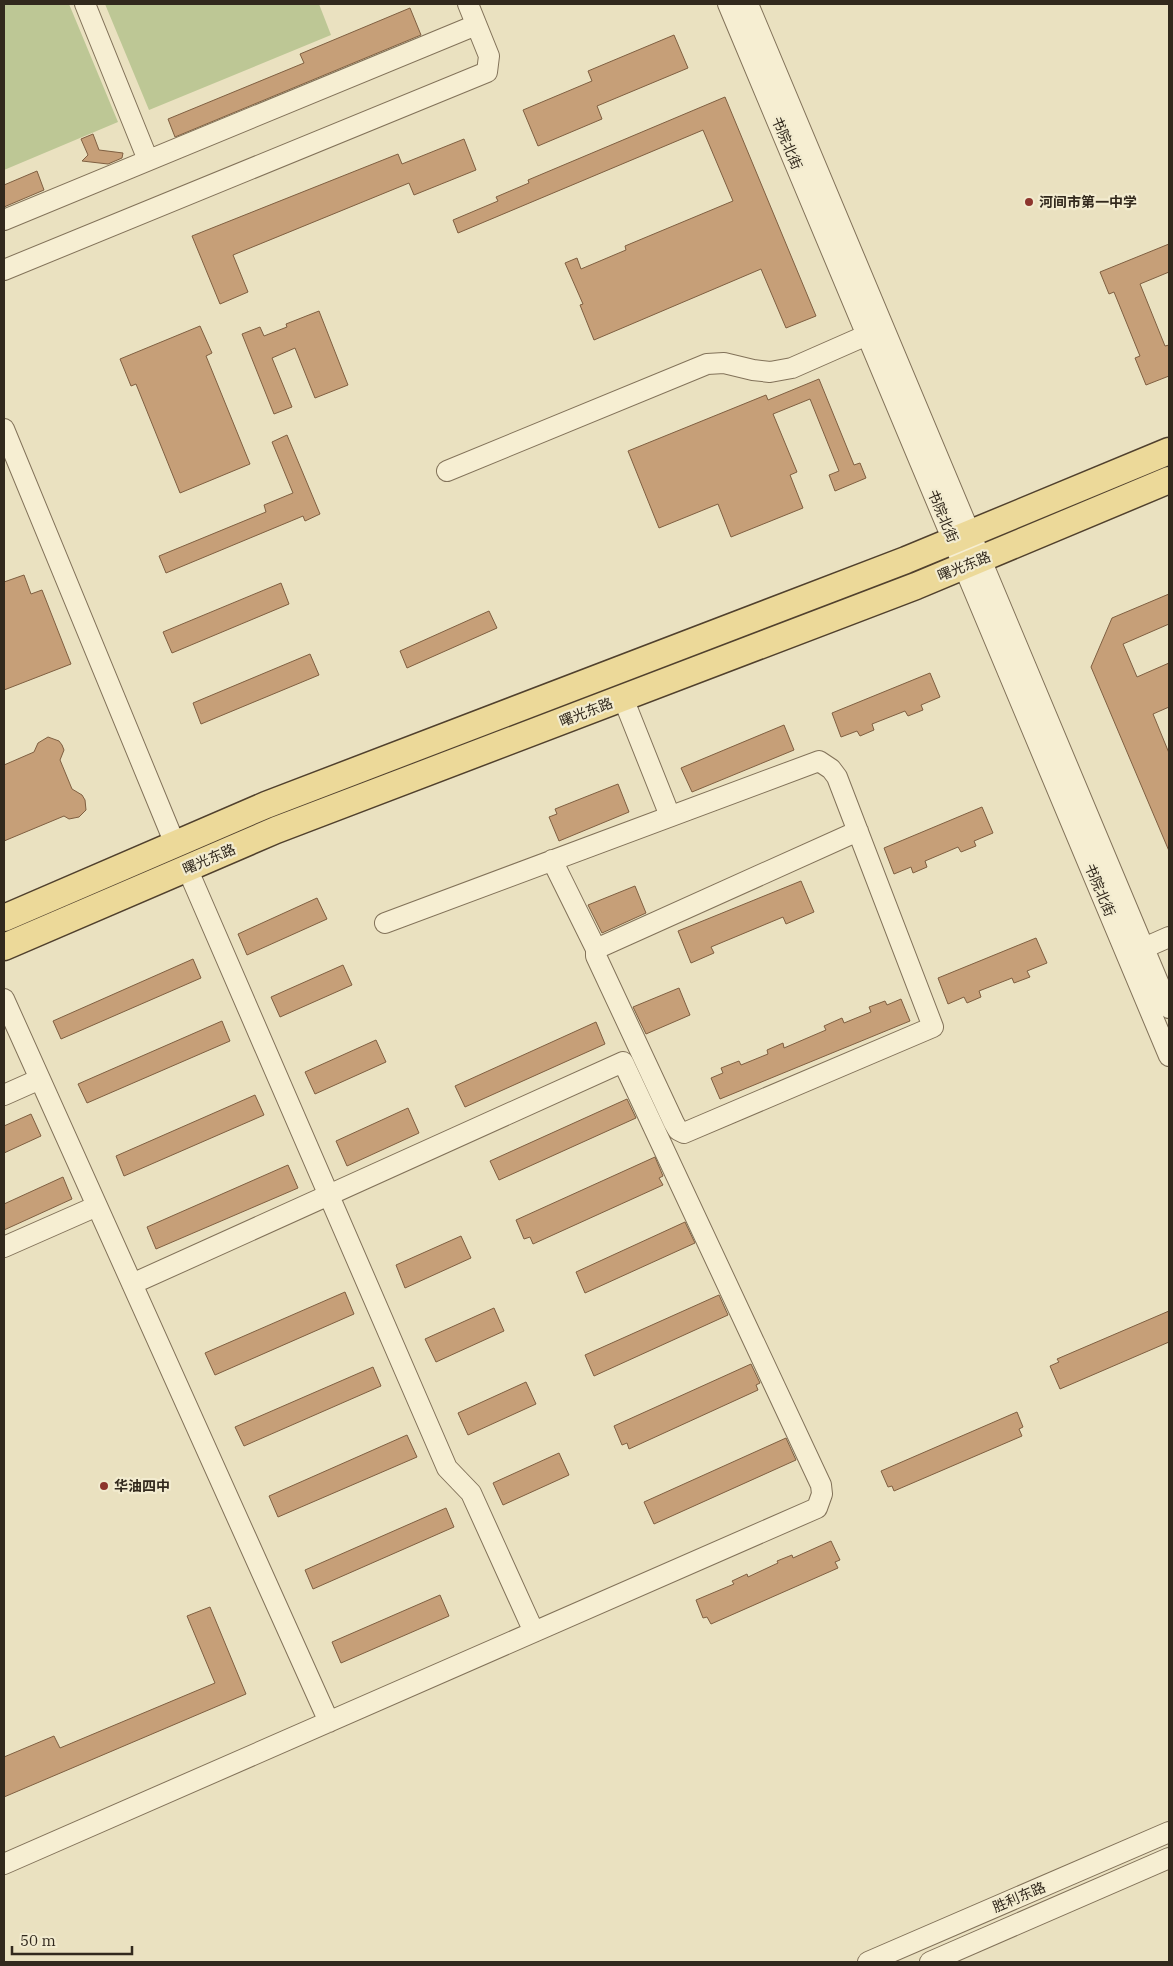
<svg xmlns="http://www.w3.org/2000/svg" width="1173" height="1966" font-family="'IBM Plex Serif','Noto Sans SC',serif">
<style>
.green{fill:#bdc795}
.building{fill:#c69f78;stroke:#7f5f41}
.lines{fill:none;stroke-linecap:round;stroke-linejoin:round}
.minor-casing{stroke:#827259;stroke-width:22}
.major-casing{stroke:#50402d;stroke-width:29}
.minor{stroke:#f6eed2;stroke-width:20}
.major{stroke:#ecd999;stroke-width:26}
.poi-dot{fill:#8d352d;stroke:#f2ebcf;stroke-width:2}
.labels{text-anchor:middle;stroke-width:4.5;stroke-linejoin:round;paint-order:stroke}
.street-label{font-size:14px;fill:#32291d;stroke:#f2ebcf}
.poi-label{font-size:14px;font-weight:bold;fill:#32291d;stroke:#f2ebcf;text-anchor:start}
</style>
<rect width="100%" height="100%" fill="#eae1c0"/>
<path class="green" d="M 4,4 L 69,4 L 118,122 L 4,170 Z
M 105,4 L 319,4 L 331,35 L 149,110 Z"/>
<path class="building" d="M 410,8 L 421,35 L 175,137 L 168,119 L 304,63 L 300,54 Z
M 674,35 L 688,68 L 597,106 L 602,119 L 538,146 L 523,110 L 592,81 L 588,71 Z
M 725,97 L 816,316 L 786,328 L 761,269 L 594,340 L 580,305 L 583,304 L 565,263 L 577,258 L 581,269 L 626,250 L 625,246 L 733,201 L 703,130 L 458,233 L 453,220 L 498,201 L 496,197 L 529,183 L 528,180 Z
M 93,134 L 99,150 L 123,153 L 122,158 L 108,164 L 82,161 L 88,155 L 81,139 Z
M 464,139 L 476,170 L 414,195 L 409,183 L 233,255 L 248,292 L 220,304 L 192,236 L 398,154 L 402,164 Z
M 37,171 L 44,190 L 4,207 L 4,185 Z
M 1169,244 L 1169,272 L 1140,284 L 1165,346 L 1169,345 L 1169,376 L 1146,385 L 1135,358 L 1140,356 L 1114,292 L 1109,294 L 1100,272 Z
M 319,311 L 348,385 L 315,398 L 295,348 L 272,358 L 292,407 L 274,414 L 242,334 L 260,327 L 264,336 L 287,327 L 286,324 Z
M 200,326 L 212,353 L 206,356 L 250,464 L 180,493 L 136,384 L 131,386 L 120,359 Z
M 819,379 L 854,465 L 860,463 L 866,478 L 835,491 L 829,475 L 839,471 L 810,399 L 773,414 L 797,472 L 790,475 L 803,508 L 731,537 L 718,504 L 659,528 L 628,451 L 766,395 L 768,400 Z
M 287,435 L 320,514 L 305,521 L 303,516 L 166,573 L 159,556 L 266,512 L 264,505 L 293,493 L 272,442 Z
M 24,575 L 31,594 L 42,590 L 71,664 L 4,690 L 4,582 Z
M 281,583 L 289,604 L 172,653 L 163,632 Z
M 1169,594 L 1169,624 L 1123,644 L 1137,677 L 1169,663 L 1169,707 L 1153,714 L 1169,753 L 1169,851 L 1091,667 L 1112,618 Z
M 489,611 L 497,628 L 407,668 L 400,651 Z
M 310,654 L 319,675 L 201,724 L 193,703 Z
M 930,673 L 940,697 L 921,705 L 923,710 L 908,716 L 905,711 L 872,724 L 874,730 L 860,736 L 857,731 L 841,737 L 832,713 Z
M 784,725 L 794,750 L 692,792 L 681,768 Z
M 48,737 L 59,741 L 62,745 L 64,750 L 60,760 L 72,789 L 82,795 L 85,800 L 86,810 L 79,817 L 69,819 L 64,816 L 4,841 L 4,765 L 34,752 L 38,743 Z
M 618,784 L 629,812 L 559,841 L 549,817 L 557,814 L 555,809 Z
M 982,807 L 993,833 L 974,841 L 976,846 L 961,852 L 958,847 L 925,861 L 927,867 L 913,873 L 911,867 L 894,874 L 884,848 Z
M 801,881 L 814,912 L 786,924 L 783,917 L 711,947 L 714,953 L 691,963 L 678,931 Z
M 635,886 L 646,913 L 602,933 L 588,905 Z
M 317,898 L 327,919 L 247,955 L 238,934 Z
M 1036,938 L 1047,963 L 1027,971 L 1030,977 L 1014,983 L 1012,978 L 979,991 L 981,997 L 967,1003 L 964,997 L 948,1004 L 938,978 Z
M 193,959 L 201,978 L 61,1039 L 53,1021 Z
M 343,965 L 352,985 L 280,1017 L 271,997 Z
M 679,988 L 690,1015 L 646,1034 L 633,1007 Z
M 901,999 L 910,1021 L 720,1099 L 711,1078 L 723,1073 L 721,1068 L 739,1061 L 741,1065 L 768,1054 L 767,1050 L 783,1043 L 784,1048 L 826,1030 L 824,1026 L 842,1018 L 844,1023 L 871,1012 L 869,1007 L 885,1001 L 887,1005 Z
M 222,1021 L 230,1041 L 87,1103 L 78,1084 Z
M 596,1022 L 605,1044 L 465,1107 L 455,1086 Z
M 376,1040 L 386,1062 L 315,1094 L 305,1072 Z
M 255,1095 L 264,1115 L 124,1176 L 116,1156 Z
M 627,1099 L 636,1118 L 499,1180 L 490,1161 Z
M 408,1108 L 419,1133 L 347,1166 L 336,1141 Z
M 31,1114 L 41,1136 L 4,1153 L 4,1126 Z
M 655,1157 L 663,1176 L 659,1178 L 663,1185 L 533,1244 L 530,1237 L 524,1239 L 516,1220 Z
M 288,1165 L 298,1188 L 156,1249 L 147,1227 Z
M 63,1177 L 72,1199 L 4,1230 L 4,1204 Z
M 685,1222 L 695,1243 L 585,1293 L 576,1272 Z
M 461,1236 L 471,1258 L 405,1288 L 396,1265 Z
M 345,1292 L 354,1314 L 215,1375 L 205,1353 Z
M 719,1295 L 728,1315 L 594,1376 L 585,1355 Z
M 494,1308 L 504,1331 L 436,1362 L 425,1339 Z
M 1169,1311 L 1169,1342 L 1060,1389 L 1050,1366 L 1059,1362 L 1057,1359 Z
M 751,1364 L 760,1383 L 756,1385 L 758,1390 L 629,1449 L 627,1443 L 622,1445 L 614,1426 Z
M 373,1367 L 381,1386 L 244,1446 L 235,1427 Z
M 526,1382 L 536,1404 L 468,1435 L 458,1413 Z
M 1017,1412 L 1023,1427 L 1019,1429 L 1022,1436 L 894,1491 L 892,1486 L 888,1487 L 881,1471 Z
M 407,1435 L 417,1457 L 278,1517 L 269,1496 Z
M 786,1438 L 796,1460 L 654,1524 L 644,1502 Z
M 559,1453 L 569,1475 L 503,1505 L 493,1483 Z
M 446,1508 L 454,1527 L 313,1589 L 305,1570 Z
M 831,1541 L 840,1560 L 835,1562 L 838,1568 L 711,1624 L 707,1617 L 703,1618 L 696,1600 L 734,1584 L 732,1581 L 747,1574 L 748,1577 L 778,1563 L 777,1561 L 792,1555 L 793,1558 Z
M 440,1595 L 449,1616 L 341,1663 L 332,1642 Z
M 210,1607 L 246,1694 L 4,1797 L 4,1757 L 54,1736 L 60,1748 L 215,1683 L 187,1616 Z"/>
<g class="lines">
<defs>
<path id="minor" d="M 85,4 L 148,160
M 728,4 L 1169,1056
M 748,4 L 1169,1008
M 4,220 L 476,25
M 4,270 L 487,72 L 489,56 L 468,4
M 4,429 L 175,844
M 447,471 L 707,364 L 724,363 L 753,370 L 770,372 L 792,368 L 867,335
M 623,698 L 670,816
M 552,860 L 596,949
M 187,868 L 447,1468 L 471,1493 L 534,1632
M 385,923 L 819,761 L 831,769 L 837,777 L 933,1027 L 684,1133 L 678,1130 L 674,1123 L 596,956 L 596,949 L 858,831
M 1144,948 L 1169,937
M 4,999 L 329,1722
M 4,1095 L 40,1079
M 4,1247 L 97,1206
M 4,1864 L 817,1508 L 822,1494 L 821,1485 L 623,1062 L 132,1284
M 868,1962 L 1169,1832
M 930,1962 L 1169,1858"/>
<path id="major" d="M 4,918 L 266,805 L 906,560 L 1169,451
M 4,947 L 276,830 L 916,586 L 1169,480"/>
</defs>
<use href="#minor" class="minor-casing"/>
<use href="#major" class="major-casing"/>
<use href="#minor" class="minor"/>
<use href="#major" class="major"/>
</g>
<g class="poi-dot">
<circle cx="1029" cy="202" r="5"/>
<circle cx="104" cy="1486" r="5"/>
</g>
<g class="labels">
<g class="street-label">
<text transform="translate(787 143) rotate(67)" y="5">书院北街</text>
<text transform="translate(943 516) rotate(67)" y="5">书院北街</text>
<text transform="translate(964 566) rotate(-22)" y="5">曙光东路</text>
<text transform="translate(586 712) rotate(-21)" y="5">曙光东路</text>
<text transform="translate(209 859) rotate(-23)" y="5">曙光东路</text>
<text transform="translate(1100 890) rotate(67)" y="5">书院北街</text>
<text transform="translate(1019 1897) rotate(-23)" y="5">胜利东路</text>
</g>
<g class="poi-label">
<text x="1039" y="207">河间市第一中学</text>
<text x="114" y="1491">华油四中</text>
</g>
</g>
<rect width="1173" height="1966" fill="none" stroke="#32291d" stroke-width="10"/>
<path d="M12 1946v8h120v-8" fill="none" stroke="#32291d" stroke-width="2.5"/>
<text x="20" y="1946" font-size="15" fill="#32291d" stroke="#f2ebcf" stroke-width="4" paint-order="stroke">50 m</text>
</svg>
